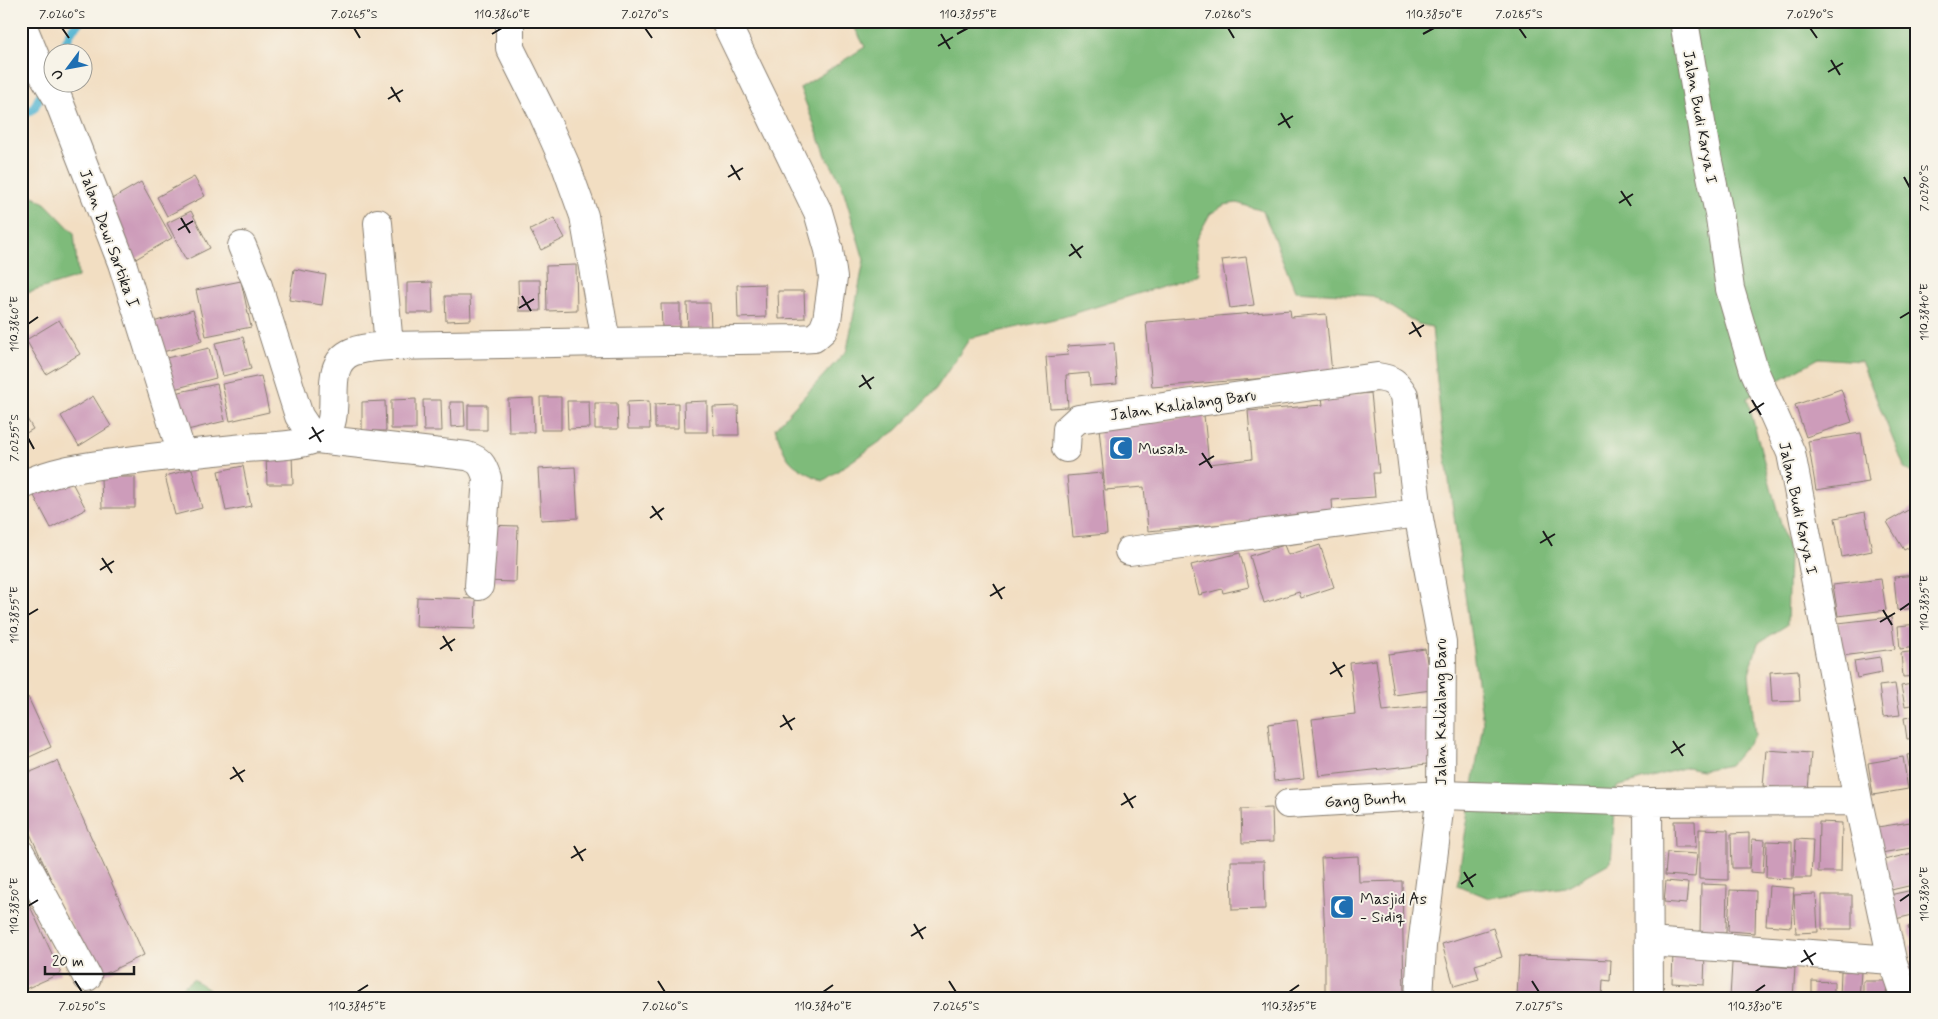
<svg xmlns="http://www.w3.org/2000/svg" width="1938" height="1019" font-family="Mynerve,sans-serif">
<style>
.forest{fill:#7ebb7a;stroke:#4d6c4b}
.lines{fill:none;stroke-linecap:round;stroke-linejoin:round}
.stream{stroke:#53b5d2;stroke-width:9}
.building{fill:#cd9cba}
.street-casing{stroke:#877d6f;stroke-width:30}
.street{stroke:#fff;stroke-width:28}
.ticks{fill:none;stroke:#1c1c1c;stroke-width:2}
.labels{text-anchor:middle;stroke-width:4;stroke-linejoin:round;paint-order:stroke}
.street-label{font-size:16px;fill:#1c1c1c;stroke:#f7f3e8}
.poi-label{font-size:16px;fill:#1c1c1c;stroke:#f7f3e8;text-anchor:start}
.neatline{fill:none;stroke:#1c1c1c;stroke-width:2}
.ticks-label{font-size:12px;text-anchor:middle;fill:#1c1c1c}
</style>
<rect width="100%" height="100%" fill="#f7f3e8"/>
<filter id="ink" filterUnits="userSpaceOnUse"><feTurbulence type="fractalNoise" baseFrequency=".02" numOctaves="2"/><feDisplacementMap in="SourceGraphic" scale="10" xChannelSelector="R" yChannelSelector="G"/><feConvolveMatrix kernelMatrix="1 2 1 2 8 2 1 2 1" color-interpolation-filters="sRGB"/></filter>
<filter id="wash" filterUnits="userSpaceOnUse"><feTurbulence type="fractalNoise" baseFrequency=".0096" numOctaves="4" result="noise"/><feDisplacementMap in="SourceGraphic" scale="20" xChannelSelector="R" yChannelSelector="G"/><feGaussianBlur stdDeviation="1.12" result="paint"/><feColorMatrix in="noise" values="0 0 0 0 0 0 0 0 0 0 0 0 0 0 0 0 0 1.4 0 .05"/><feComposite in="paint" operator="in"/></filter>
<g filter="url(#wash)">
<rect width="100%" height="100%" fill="#f2dec2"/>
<path class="forest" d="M 851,21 L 1542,21 L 1551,23 L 1559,21 L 1917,21 L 1917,476 L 1905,469 L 1861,361 L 1819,358 L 1747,398 L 1789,554 L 1787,625 L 1758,643 L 1749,674 L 1755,736 L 1730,765 L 1702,770 L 1687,767 L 1617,787 L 1611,862 L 1566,887 L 1489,898 L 1457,885 L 1483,723 L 1441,424 L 1432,327 L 1418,324 L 1373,296 L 1295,291 L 1263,211 L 1237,203 L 1224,205 L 1210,214 L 1195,241 L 1198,275 L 1063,317 L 970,338 L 933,393 L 897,430 L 823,481 C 788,463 788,465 775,428 L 847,350 L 864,260 L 841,182 L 826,156 L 800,88 L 865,47 Z
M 21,188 L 46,204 L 74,233 L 78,277 L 21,295 Z
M 193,979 L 221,998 L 168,998 Z"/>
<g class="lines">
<path class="stream" d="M 61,52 L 73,28 L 81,21
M 21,117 L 34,108 L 45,86"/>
</g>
<g id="blocks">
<path class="building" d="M 194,177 L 205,196 L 167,216 L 157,197 Z
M 141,182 L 172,238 L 134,260 L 103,204 Z
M 191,211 L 210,248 L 186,260 L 167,223 Z
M 554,218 L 565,238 L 541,250 L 530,230 Z
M 1246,257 L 1254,305 L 1230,308 L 1222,260 Z
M 576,265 L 577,310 L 547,311 L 546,266 Z
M 294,269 L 326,275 L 322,305 L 289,300 Z
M 518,280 L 540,280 L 541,311 L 519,311 Z
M 241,281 L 251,327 L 206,336 L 196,290 Z
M 432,282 L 433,313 L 407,313 L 407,283 Z
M 765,284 L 766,317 L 738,318 L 737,285 Z
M 778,291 L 804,291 L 805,318 L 779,319 Z
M 445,296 L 470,296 L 471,320 L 446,321 Z
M 687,303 L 710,303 L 711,329 L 688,330 Z
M 661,304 L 680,304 L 680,327 L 662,327 Z
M 193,310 L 202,341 L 159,353 L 150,323 Z
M 1290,310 L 1291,317 L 1326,314 L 1332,373 L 1152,387 L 1146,322 Z
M 59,320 L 80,354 L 46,374 L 26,340 Z
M 243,337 L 251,369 L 223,376 L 215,343 Z
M 1114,343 L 1117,384 L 1090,386 L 1089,373 L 1066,375 L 1068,407 L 1050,408 L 1046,357 L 1068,355 L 1067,346 Z
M 209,348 L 216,378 L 166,391 L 158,360 Z
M 261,376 L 269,412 L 230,421 L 222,384 Z
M 217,384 L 225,421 L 179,432 L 170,394 Z
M 1841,389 L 1852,422 L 1806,437 L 1795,405 Z
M 1371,393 L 1379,473 L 1373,473 L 1375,497 L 1332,500 L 1333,514 L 1148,531 L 1144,487 L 1105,490 L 1098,417 L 1139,424 L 1204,415 L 1209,464 L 1252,459 L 1248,411 L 1323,405 L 1322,397 Z
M 93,396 L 111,426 L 79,446 L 61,416 Z
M 540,397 L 561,397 L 561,430 L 541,430 Z
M 533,398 L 534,432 L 509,432 L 508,399 Z
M 416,399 L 416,429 L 391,429 L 391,400 Z
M 423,400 L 441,400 L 442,431 L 424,431 Z
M 385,401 L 386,431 L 362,431 L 362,402 Z
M 567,401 L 589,401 L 590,428 L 568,429 Z
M 649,401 L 650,429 L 628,429 L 627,402 Z
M 707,401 L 707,432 L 685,432 L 684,402 Z
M 450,402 L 464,402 L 465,426 L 451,427 Z
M 595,403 L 617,403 L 618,429 L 595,429 Z
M 678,403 L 678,428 L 655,428 L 655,404 Z
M 468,405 L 487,405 L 487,430 L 468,430 Z
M 738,406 L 739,435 L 714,435 L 713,407 Z
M 21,409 L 33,429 L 21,436 Z
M 1861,433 L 1869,482 L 1816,490 L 1808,441 Z
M 292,454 L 293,484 L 267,484 L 266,455 Z
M 243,466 L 251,506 L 226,511 L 218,471 Z
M 575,467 L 578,518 L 541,520 L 538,469 Z
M 192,469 L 202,508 L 175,515 L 165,476 Z
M 67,473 L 86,509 L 51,528 L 32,492 Z
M 1102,473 L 1107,534 L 1073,537 L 1067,476 Z
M 101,477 L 135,477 L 135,508 L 102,508 Z
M 1917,505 L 1917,543 L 1904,550 L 1887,522 Z
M 1865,512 L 1872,551 L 1842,557 L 1835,518 Z
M 485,525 L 518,526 L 516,582 L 484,581 Z
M 1284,545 L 1288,555 L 1320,545 L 1334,587 L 1301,598 L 1299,592 L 1264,603 L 1250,556 Z
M 1240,553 L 1249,587 L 1223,593 L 1222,589 L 1199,595 L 1191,565 Z
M 1917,575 L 1917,608 L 1897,610 L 1894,577 Z
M 1881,579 L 1886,610 L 1838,616 L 1833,585 Z
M 417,597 L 476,599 L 475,629 L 416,627 Z
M 1891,617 L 1895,649 L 1842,656 L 1838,623 Z
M 1917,624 L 1917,647 L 1900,649 L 1898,626 Z
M 1425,649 L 1431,690 L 1394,695 L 1388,654 Z
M 1917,651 L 1917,676 L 1903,677 L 1901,653 Z
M 1880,657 L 1882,673 L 1857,678 L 1854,661 Z
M 1376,660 L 1383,711 L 1429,706 L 1436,763 L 1319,776 L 1312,719 L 1355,714 L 1350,663 Z
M 1798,670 L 1800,701 L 1772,702 L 1770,672 Z
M 1917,683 L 1917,704 L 1905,706 L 1901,686 Z
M 1895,684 L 1900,715 L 1883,717 L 1879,686 Z
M 28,697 L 51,747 L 21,761 L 21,700 Z
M 1917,716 L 1917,738 L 1907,739 L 1904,718 Z
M 1297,720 L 1304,778 L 1274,781 L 1268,724 Z
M 1766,750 L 1811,753 L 1808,790 L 1763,786 Z
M 1917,754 L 1917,782 L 1912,782 L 1907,755 Z
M 1903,757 L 1908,789 L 1873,795 L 1868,763 Z
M 57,761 L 144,955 L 96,978 L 21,814 L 21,776 Z
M 1272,808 L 1273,842 L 1242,843 L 1241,809 Z
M 1674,821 L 1695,821 L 1696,847 L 1675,847 Z
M 1917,821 L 1917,847 L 1875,854 L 1871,828 Z
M 1819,822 L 1842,823 L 1841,872 L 1818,872 Z
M 1699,829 L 1728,830 L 1728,880 L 1699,879 Z
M 1749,833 L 1749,868 L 1732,868 L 1731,834 Z
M 1752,839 L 1765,840 L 1763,873 L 1750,872 Z
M 1796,839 L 1813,840 L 1811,878 L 1794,878 Z
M 1767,841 L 1792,842 L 1792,879 L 1766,878 Z
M 1667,852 L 1697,854 L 1695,877 L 1665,875 Z
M 1917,852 L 1917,884 L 1887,891 L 1880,861 Z
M 1358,856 L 1359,882 L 1402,881 L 1404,998 L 1325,998 L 1325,935 L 1321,858 Z
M 1231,861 L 1264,861 L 1265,909 L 1232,910 Z
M 1666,881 L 1688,883 L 1686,904 L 1664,902 Z
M 1701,884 L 1727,885 L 1726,933 L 1700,933 Z
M 1769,886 L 1794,888 L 1791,927 L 1766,925 Z
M 21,887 L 61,973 L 21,991 Z
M 1917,889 L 1917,914 L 1891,920 L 1885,896 Z
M 1730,890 L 1756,891 L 1755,933 L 1728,931 Z
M 1816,894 L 1818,932 L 1796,933 L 1794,895 Z
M 1822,895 L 1852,895 L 1852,929 L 1822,929 Z
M 1917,924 L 1917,942 L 1913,943 L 1908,927 Z
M 1493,928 L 1502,957 L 1475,965 L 1479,979 L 1454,986 L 1442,944 Z
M 1917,944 L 1917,957 L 1913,958 L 1910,946 Z
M 1673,952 L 1705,954 L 1704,985 L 1672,983 Z
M 1519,956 L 1611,960 L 1610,981 L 1603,980 L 1602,998 L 1517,998 Z
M 1917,961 L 1917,994 L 1905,964 Z
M 1732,963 L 1795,968 L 1793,998 L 1730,998 Z
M 1841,971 L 1861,972 L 1859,998 L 1840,998 Z
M 1812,981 L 1834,982 L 1834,998 L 1812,998 Z
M 1863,981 L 1887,981 L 1886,998 L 1863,998 Z"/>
</g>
</g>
<g filter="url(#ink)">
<use href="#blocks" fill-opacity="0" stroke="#877d6f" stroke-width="1"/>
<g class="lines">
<defs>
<path id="street" d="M 1684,21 L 1706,152 L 1720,218 L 1730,289 L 1754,370 L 1791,453 L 1858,801 L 1892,960 L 1905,998
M 23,27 L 41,71 L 58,99 L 122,263 L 182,454
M 378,223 L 389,346
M 242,246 L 257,283 L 299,416 L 307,428 L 317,439 L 467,456 C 480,460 483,465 487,478 L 479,586
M 606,342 L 797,339 L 814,338 L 823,330 L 827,320 L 833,278 L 829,250 L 818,212 L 725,21
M 1066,448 L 1067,429 L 1078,419 L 1377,377 C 1392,379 1396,382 1404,395 L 1418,513 L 1442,642 L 1441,795 L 1422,946 L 1419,998
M 21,486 C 54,469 92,466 127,461 C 166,456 205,452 244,448 C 269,446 292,447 315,439 C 352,427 315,368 352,352 C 363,347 377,347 389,346 L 606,342 L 584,216 L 566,166 L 542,112 L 510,48 L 510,21
M 1129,551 L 1418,513
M 1648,802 L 1858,801
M 1288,804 L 1441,795 L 1648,802 L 1649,998
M 21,854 L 87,977
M 1649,942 L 1892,960"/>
</defs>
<use href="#street" class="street-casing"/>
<use href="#street" class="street"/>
</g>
</g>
<path class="ticks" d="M 62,28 L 69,38M 354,28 L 360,38M 645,28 L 652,38M 1228,28 L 1234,38M 1519,28 L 1526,38M 1810,28 L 1817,38M 492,34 L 502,28M 941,34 L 950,49M 957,34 L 968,28M 1423,34 L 1434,28M 938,46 L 953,37M 1831,60 L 1840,75M 1828,72 L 1843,63M 391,87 L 400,102M 388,99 L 403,90M 1281,113 L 1290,128M 1278,125 L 1293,116M 731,165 L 740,180M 728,177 L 743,168M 1904,177 L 1910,188M 1621,191 L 1631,206M 1619,203 L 1633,194M 181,218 L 190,233M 178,230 L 193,221M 1071,244 L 1081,258M 1069,256 L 1083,246M 522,296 L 531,311M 519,308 L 534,299M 1900,318 L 1910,312M 1412,322 L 1421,337M 28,324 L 38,317M 1409,334 L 1424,325M 862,375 L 871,389M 859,387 L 874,377M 1752,400 L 1761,415M 1749,413 L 1764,403M 312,427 L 321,442M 28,438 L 34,449M 309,439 L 324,430M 1202,453 L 1212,468M 1199,465 L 1214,456M 652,506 L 662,520M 650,518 L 664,508M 1543,531 L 1552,546M 1540,543 L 1555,534M 102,558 L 112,573M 100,570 L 114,561M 993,584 L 1002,599M 990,596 L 1005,587M 1883,610 L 1892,625M 1900,610 L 1910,603M 28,615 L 38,609M 1880,622 L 1895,613M 443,636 L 452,651M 440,649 L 455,639M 1333,662 L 1342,677M 1330,674 L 1345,665M 783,715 L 792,730M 780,727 L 795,718M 1673,741 L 1683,756M 1671,753 L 1685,744M 233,767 L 243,782M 230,779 L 245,770M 1124,793 L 1133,808M 1121,805 L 1136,796M 574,846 L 583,861M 571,858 L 586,849M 1464,872 L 1473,887M 1461,884 L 1476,874M 1900,901 L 1910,894M 28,906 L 38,900M 914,924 L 923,939M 911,936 L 926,927M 1804,950 L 1813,965M 1801,962 L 1816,953M 75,981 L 82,992M 658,981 L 665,992M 949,981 L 956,992M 1532,981 L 1539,992M 357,992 L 368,985M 823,992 L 833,985M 1289,992 L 1299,985M 1755,992 L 1765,985"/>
<defs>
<symbol id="mosque-square" viewBox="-11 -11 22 22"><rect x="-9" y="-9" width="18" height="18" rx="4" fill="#1f6fb2" stroke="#f7f3e8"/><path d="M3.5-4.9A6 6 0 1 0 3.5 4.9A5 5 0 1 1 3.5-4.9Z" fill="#fff"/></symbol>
</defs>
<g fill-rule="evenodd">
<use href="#mosque-square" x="1107" y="434" width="28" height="28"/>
<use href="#mosque-square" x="1328" y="893" width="28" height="28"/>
</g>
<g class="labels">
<g class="street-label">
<text transform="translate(1701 117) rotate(80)" y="6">Jalan Budi Karya I</text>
<text transform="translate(110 238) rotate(70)" y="6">Jalan Dewi Sartika I</text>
<text transform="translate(1183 404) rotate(-8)" y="6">Jalan Kalialang Baru</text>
<text transform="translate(1799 508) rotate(78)" y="6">Jalan Budi Karya I</text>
<text transform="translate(1440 712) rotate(-90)" y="6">Jalan Kalialang Baru</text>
<text transform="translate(1365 799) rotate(-3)" y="6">Gang Buntu</text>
</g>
<g class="poi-label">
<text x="1138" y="454">Musala</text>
<text x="1360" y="904">Masjid As<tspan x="1360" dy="18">- Sidiq</tspan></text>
</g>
</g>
<rect width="1938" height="1019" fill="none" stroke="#f7f3e8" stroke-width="55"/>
<g transform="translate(68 68) rotate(238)"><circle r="24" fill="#f7f3e8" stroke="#9f9d96"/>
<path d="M0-4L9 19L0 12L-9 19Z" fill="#1f6fb2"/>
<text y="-8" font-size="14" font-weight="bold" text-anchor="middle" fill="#1c1c1c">U</text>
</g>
<path d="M45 966v8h89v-8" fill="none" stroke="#1c1c1c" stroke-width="2.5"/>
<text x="52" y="966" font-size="15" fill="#1c1c1c" stroke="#f7f3e8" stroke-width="4" paint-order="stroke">20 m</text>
<rect x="28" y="28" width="1882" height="964" class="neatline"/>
<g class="ticks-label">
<text x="62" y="18">7.0260°S</text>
<text x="354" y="18">7.0265°S</text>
<text x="502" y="18">110.3860°E</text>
<text x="645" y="18">7.0270°S</text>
<text x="968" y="18">110.3855°E</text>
<text x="1228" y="18">7.0280°S</text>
<text x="1434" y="18">110.3850°E</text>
<text x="1519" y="18">7.0285°S</text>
<text x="1810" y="18">7.0290°S</text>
<text transform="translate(1924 188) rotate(-90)" y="4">7.0290°S</text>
<text transform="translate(1924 312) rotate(-90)" y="4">110.3840°E</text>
<text transform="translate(14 324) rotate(-90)" y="4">110.3860°E</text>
<text transform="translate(14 438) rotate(-90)" y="4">7.0255°S</text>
<text transform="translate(1924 603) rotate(-90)" y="4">110.3835°E</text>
<text transform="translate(14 615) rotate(-90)" y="4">110.3855°E</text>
<text transform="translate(1924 894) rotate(-90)" y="4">110.3830°E</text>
<text transform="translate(14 906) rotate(-90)" y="4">110.3850°E</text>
<text x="82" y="1010">7.0250°S</text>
<text x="357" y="1010">110.3845°E</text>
<text x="665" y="1010">7.0260°S</text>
<text x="823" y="1010">110.3840°E</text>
<text x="956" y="1010">7.0265°S</text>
<text x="1289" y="1010">110.3835°E</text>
<text x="1539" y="1010">7.0275°S</text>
<text x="1755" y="1010">110.3830°E</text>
</g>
</svg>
